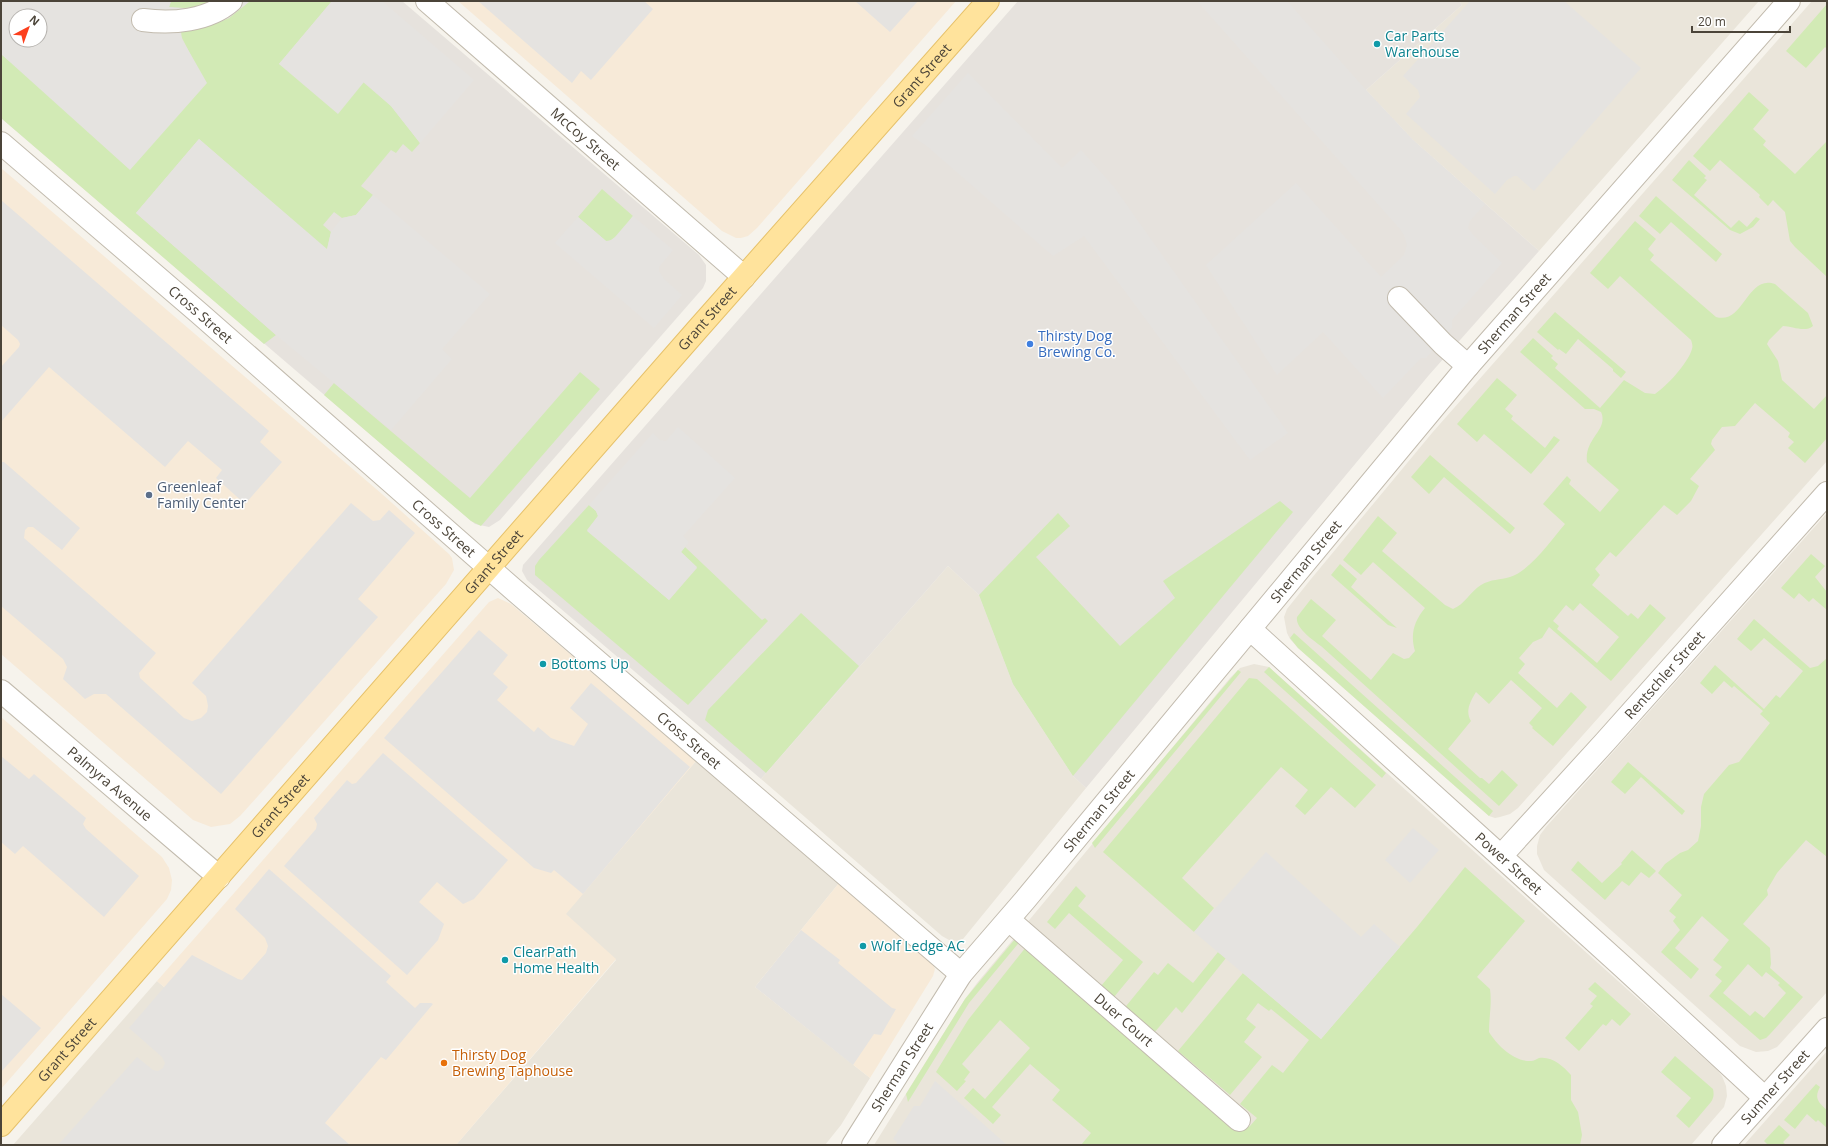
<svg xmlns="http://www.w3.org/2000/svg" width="1828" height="1146" font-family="'Open Sans',sans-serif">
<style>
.residential{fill:#eae5da}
.commercial{fill:#f7ead8}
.industrial{fill:#e6e2dd;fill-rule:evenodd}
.green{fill:#d2eab5;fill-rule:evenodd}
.parking{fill:#e5e3e0;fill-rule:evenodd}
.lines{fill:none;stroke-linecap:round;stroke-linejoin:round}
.minor-casing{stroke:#c2bbae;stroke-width:24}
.major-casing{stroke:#e6c16a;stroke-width:24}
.minor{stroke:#fff;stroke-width:22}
.major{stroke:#ffe39c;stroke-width:22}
.culture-dot{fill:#0f9aa8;stroke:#fff;stroke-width:1.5}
.shop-dot{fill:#3f7fe0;stroke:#fff;stroke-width:1.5}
.service-dot{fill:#5c6f8a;stroke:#fff;stroke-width:1.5}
.food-dot{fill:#e8710a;stroke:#fff;stroke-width:1.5}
.labels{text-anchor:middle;stroke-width:3;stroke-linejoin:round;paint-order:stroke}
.culture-label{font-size:14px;fill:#0d838f;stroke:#fff;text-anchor:start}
.street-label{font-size:14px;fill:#4b4439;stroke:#fff}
.shop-label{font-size:14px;fill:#366cbe;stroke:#fff;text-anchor:start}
.service-label{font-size:14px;fill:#4e5e75;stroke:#fff;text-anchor:start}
.food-label{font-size:14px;fill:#c56008;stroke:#fff;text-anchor:start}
</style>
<rect width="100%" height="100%" fill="#f6f3ec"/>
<path class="residential" d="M 1459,1 L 1759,1 L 1539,251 L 1413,140 L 1366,90 L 1462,5 Z
M 1812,1 L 1827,1 L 1827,461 L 1518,808 L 1510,814 L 1500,817 L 1495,818 L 1489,816 L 1298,648 L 1290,639 L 1287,633 L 1284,617 L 1287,609 L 1311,579 L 1432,433 Z
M 1827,513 L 1827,992 L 1777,1047 L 1768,1051 L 1756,1052 L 1740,1046 L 1544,870 L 1537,854 L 1537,846 L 1540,835 L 1546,827 Z
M 948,566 L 979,595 L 1013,684 L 1073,776 L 1086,788 L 963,939 L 958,941 L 949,940 L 942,936 L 761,779 Z
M 1254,664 L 1269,667 L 1717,1070 L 1722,1076 L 1726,1086 L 1727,1096 L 1724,1107 L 1691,1145 L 874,1145 L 965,999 L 977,983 L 1230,678 L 1240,668 Z
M 696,761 L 839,883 L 755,987 L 870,1078 L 841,1125 L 825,1145 L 456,1145 L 616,960 L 565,914 Z
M 157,981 L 350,1145 L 13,1145 Z
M 1827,1051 L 1827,1145 L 1744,1145 L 1806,1075 Z"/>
<path class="commercial" d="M 458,1 L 956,1 L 757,228 L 748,236 L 741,238 L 736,238 L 722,231 Z
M 1,168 L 382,494 L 449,554 L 452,558 L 454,570 L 446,584 L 275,777 L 240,816 L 230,824 L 211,827 L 193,820 L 1,654 Z
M 498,598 L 511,604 L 696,761 L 566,914 L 616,959 L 456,1145 L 350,1145 L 157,981 L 489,602 Z
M 1,717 L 162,857 L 169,868 L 172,880 L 171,890 L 167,899 L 1,1089 Z
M 839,883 L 932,962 L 935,969 L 933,976 L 870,1078 L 755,987 Z"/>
<path class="industrial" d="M 1,1 L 402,1 L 699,255 L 706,265 L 706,281 L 703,288 L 500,520 L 489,527 L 475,524 L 1,118 ZM 16,16 L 40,16 L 40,40 L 16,40 Z
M 1018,1 L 1459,1 L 1462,5 L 1366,90 L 1413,140 L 1539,251 L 1429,375 L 1086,788 L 1073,776 L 1013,684 L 979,595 L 948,566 L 761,779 L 527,580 L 522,571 L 523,565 Z"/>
<path class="green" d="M 171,1 L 210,1 C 198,8 182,10 169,7 Z
M 250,1 L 332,1 L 279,64 L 363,82 L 391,106 L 420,143 L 412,152 L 403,144 L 396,153 L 391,150 L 361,186 L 373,195 L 356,215 L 342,218 L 334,212 L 323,225 L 331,232 L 327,250 L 199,139 L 136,213 L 276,335 L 264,344 L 1,118 L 1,54 L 13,64 L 191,56 L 181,36 L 181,32 L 184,30 L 229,18 Z
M 1827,4 L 1827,49 L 1825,47 L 1806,68 L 1786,51 Z
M 1749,92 L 1769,110 L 1753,129 L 1766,141 L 1763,145 L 1795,174 L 1827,141 L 1827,277 L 1795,247 L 1790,241 L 1785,212 L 1773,200 L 1768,206 L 1759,197 L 1760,195 L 1720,160 L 1710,171 L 1693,156 Z
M 1689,160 L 1706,176 L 1704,178 L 1707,180 L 1694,195 L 1731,228 L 1739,220 L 1747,227 L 1756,217 L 1760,219 L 1753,227 L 1740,234 L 1730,230 L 1672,180 Z
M 602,189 L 633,216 C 627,224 617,241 606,241 L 578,217 Z
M 1656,196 L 1722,254 L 1716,262 L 1671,222 L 1660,234 L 1639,216 Z
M 1635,221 L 1656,239 L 1648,249 L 1654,255 L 1650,260 L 1716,317 C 1744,325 1747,274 1775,284 L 1808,313 L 1813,326 C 1805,333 1792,326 1783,326 L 1769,340 L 1767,344 L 1778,361 L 1782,380 L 1814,409 L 1827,395 L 1827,438 L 1805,463 L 1788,448 L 1794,442 L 1788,437 L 1790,433 L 1755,403 L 1735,426 L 1722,427 L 1712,440 L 1711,444 L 1715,450 L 1690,479 L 1699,486 L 1691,501 L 1677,515 L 1664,505 L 1616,557 L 1610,552 L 1595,569 L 1600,575 L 1592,585 L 1628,616 L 1631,613 L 1638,619 L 1650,604 L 1666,618 L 1611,681 L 1549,627 L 1542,638 L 1533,642 L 1519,658 L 1525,664 L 1518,673 L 1557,708 L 1571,692 L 1587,707 L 1553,746 L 1532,728 L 1533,727 L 1529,723 L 1542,708 L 1511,680 L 1489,704 L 1476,692 C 1470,702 1465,711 1471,721 L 1448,749 L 1480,778 L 1482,778 L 1489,784 L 1502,770 L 1518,785 L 1499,806 L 1321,646 C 1313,640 1295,628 1297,617 L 1311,599 L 1336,620 L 1322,636 L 1371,680 L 1393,653 L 1404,659 L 1409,658 L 1415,651 C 1410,635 1414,621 1425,608 L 1373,562 L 1361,575 L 1343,560 L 1378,516 L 1397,533 L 1382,551 L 1445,605 L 1453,609 C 1465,604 1470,592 1481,585 C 1491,579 1500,580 1510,577 C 1530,571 1552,539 1565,524 L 1543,504 L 1567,476 L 1571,480 L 1569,484 L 1600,512 L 1619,490 L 1587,462 C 1584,438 1609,430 1601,412 L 1594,409 L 1585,409 L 1520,352 L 1533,338 L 1553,356 L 1551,358 L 1558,364 L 1555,368 L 1600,408 L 1624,380 L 1645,393 L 1655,394 C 1667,386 1688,363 1692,349 C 1693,346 1692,343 1691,340 L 1620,276 L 1608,289 L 1590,273 ZM 1580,603 L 1619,637 L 1597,663 L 1557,629 L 1559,626 L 1553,621 L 1566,605 L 1573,611 Z
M 1555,312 L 1626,372 L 1621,378 L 1613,371 L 1613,369 L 1578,339 L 1566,354 L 1559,349 L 1558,350 L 1537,332 Z
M 580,372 L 600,389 L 481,526 L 471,521 L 324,395 L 334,383 L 470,498 Z
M 1497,378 L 1517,395 L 1505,409 L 1513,416 L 1511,419 L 1545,448 L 1554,436 L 1560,440 L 1531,474 L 1484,434 L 1477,442 L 1457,424 Z
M 1430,455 L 1515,528 L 1510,534 L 1444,477 L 1429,494 L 1411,477 Z
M 1280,501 L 1293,512 L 1073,776 L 1013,684 L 979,595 L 1058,513 L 1070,526 L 1036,557 L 1120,646 L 1175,598 L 1163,581 Z
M 589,505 L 596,511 L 598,516 L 587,530 L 669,600 L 697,568 L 681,552 L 685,547 L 762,620 L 765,618 L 768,621 L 688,705 L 535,575 L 535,566 L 539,560 Z
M 1811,554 L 1825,566 L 1815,577 L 1827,592 L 1827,610 L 1813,598 L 1809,602 L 1799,593 L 1794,599 L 1781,588 Z
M 1340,564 L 1357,579 L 1351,587 L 1397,628 L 1388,625 L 1331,575 Z
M 801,613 L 859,666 L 766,773 L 705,720 L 708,710 Z
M 1754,619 L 1810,668 L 1818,666 L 1827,658 L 1827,857 L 1806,840 L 1777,873 L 1767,890 L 1768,895 L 1743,924 L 1770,948 L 1771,964 L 1770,968 L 1803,997 L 1771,1033 L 1766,1038 L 1760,1040 L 1709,996 L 1722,981 L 1715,975 L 1722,967 L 1713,960 L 1729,940 L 1702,916 L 1675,948 L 1699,969 L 1691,979 L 1661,952 L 1680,930 L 1673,921 L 1676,917 L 1669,911 L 1682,895 L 1658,873 L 1665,864 L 1680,853 L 1688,850 L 1698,841 L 1701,826 L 1701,807 L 1704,794 L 1729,765 L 1739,762 L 1770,723 L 1760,714 L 1763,711 L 1734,686 L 1732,688 L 1724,681 L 1712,694 L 1700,683 L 1715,665 L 1764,709 L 1776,695 L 1780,698 L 1803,671 L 1764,638 L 1751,651 L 1737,639 ZM 1748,964 L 1762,977 L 1766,972 L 1780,983 L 1778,985 L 1786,993 L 1764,1018 L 1755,1011 L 1750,1016 L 1723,993 Z
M 1294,633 L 1493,811 L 1489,816 L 1298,648 L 1290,638 Z
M 1269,667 L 1386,773 L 1382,778 L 1264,672 Z
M 1238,670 L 1241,672 L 1095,848 L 1092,843 Z
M 1249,678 L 1257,679 L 1376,785 L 1355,808 L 1331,787 L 1305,815 L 1295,806 L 1308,790 L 1281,767 L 1182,878 L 1214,908 L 1194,932 L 1103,852 Z
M 1628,762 L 1685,811 L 1682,815 L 1641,777 L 1625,794 L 1611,782 Z
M 1632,850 L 1656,871 L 1649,878 L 1641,872 L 1629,886 L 1622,881 L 1605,900 L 1571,870 L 1578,861 L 1602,883 L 1622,864 L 1621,863 Z
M 1465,867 L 1525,921 L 1477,977 L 1490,989 C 1492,1004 1489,1017 1489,1032 C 1497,1045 1514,1062 1531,1061 C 1534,1061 1536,1059 1539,1058 C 1552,1056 1563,1066 1571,1075 L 1571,1100 L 1578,1112 L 1582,1135 L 1580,1145 L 1081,1145 L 1091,1133 L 1052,1100 L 1060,1090 L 1030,1064 L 992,1107 L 1001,1115 L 993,1124 L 964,1098 L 973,1088 L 985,1099 L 1030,1048 L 1000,1020 L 962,1064 L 970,1072 L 964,1080 L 966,1081 L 957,1091 L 936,1072 L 968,1020 L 1026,947 L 1243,1130 L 1250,1126 L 1257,1118 L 1240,1104 L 1272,1065 L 1283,1073 L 1309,1040 L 1271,1009 L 1269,1011 L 1258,1003 L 1246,1019 L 1256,1027 L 1244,1042 L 1262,1057 L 1230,1095 L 1178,1051 L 1243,973 L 1321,1039 L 1417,927 Z
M 1076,886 L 1086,896 L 1078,906 L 1143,962 L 1114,997 L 1101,986 L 1123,960 L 1069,913 L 1055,929 L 1047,922 Z
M 1015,939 L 1022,939 L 969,1003 L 908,1102 L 906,1094 L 965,999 Z
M 1218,952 L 1226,958 L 1182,1013 L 1176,1007 L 1154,1033 L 1122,1011 L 1154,972 L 1158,975 L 1168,963 L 1193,983 Z
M 1595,982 L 1631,1014 L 1620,1026 L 1612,1019 L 1606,1026 L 1603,1024 L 1579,1051 L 1565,1038 L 1593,1006 L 1590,1004 L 1597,996 L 1588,989 Z
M 1675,1056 L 1713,1089 C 1714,1094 1714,1097 1711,1102 L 1689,1128 L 1676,1116 L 1691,1098 L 1661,1072 Z
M 1816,1084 L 1820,1087 C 1814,1098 1818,1102 1827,1110 L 1827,1128 L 1818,1120 L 1816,1122 L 1807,1114 L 1795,1129 L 1784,1120 Z
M 1779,1125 L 1790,1135 L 1783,1142 L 1786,1145 L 1768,1145 L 1764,1141 Z"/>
<path class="parking" d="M 1,1 L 171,1 L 169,7 L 184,8 L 197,7 L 210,1 L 250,1 L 229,18 L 220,22 L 184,30 L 181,32 L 182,39 L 207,83 L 130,170 L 1,54 ZM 16,16 L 40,16 L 40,40 L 16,40 Z
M 332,1 L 382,1 L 474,80 L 420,143 L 391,106 L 364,82 L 338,114 L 279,64 Z
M 478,1 L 644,1 L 653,9 L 591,80 L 581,71 L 572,83 Z
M 855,1 L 918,1 L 890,32 Z
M 1197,1 L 1287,1 L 1366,90 L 1413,140 L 1485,204 L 1470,221 L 1468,228 L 1473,235 L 1502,263 L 1452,320 L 1452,328 L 1426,358 L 1421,358 L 1383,398 L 1323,332 L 1277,375 L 1206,265 L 1296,183 L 1381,277 L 1404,255 L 1407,245 L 1404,235 L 1400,229 Z
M 1470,1 L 1564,1 L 1641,68 L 1534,191 L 1517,176 L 1514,176 L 1507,180 L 1495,194 L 1406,114 L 1420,97 L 1418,90 L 1403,76 Z
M 968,73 L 1062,168 L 1081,150 L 1114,187 L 1288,433 L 1250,460 L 1084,236 L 1053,256 L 928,147 L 912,136 Z
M 199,139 L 327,249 L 331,232 L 342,218 L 356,215 L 373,195 L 490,294 L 442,349 L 452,359 L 391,430 L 276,335 L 136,213 Z
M 1,200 L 269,431 L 260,442 L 282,462 L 245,504 L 216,478 L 222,470 L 188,441 L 165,467 L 49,367 L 1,422 L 1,367 L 19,347 L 20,344 L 18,340 L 1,325 Z
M 633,216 L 673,250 L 659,267 L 659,271 L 664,279 L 682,295 L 654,328 L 555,243 L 578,217 L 606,241 L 610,241 L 615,237 Z
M 678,427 L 735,478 L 683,536 L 689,542 L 681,552 L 697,567 L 669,600 L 587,531 L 598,516 L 596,511 L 589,505 L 653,433 L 660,440 L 666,441 Z
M 1,462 L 4,462 L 80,528 L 62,550 L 33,527 L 28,527 L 25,530 L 24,538 L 156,653 L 139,673 L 140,678 L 184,718 L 192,721 L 201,718 L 207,712 L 208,706 L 206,696 L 192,683 L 351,503 L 373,521 L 380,520 L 389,510 L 415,533 L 358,599 L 378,617 L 221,794 L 106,694 L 94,694 L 85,699 L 63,679 L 67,667 L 63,659 L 1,606 Z
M 479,630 L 508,655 L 493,674 L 508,687 L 497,700 L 534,732 L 538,727 L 551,738 L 574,746 L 588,724 L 570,708 L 591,683 L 690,767 L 583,894 L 554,870 L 551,873 L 534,868 L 384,738 Z
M 383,753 L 508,860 L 474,899 L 463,904 L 437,882 L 419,902 L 444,924 L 438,940 L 407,975 L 284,866 L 316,829 L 317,824 L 314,818 L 347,780 L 352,784 L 356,783 Z
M 1,756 L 29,779 L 34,774 L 86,818 L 83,824 L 86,829 L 139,876 L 104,917 L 23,846 L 15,854 L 1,842 Z
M 1413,828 L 1439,850 L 1410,883 L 1385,860 Z
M 1266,852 L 1361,937 L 1374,924 L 1400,947 L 1321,1039 L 1194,932 Z
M 269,869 L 391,976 L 386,982 L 415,1008 L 420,1003 L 431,1003 L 433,1004 L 386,1060 L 381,1057 L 325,1123 L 350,1145 L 58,1145 L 137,1057 L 153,1070 L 158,1071 L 163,1068 L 165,1063 L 162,1057 L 129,1028 L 192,955 L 238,979 L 242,980 L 266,953 L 268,946 L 265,938 L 235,909 Z
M 801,930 L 840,960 L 838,963 L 892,1008 L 896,1009 L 881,1035 L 874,1034 L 853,1065 L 755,987 Z
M 1,994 L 41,1028 L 1,1072 Z
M 935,1081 L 1007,1145 L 896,1145 L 897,1142 L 893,1139 L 914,1106 L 920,1106 Z"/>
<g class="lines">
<defs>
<g id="minor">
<path id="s1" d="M 427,1 L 744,277"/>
<path d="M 143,20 C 172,24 208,21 231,1"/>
<path id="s2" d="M 1,143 L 199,313 L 513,589 L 961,974"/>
<path d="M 1399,298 L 1443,344 L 1468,366"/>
<path id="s3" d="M 1250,629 L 1622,966 L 1765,1098"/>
<path id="s4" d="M 1,691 L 219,877"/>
<path id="s5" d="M 1501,856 L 1605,742 L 1827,493"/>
<path id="s6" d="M 1009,920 L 1239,1120"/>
<path id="s7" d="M 853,1145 L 961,974 L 1025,900 L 1468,366 L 1789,1"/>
<path id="s8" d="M 1723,1145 L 1827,1029"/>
</g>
<g id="major">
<path id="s9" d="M 1,1125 L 696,331 L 988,1"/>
</g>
</defs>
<use href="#minor" class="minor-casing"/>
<use href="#major" class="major-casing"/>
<use href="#minor" class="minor"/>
<use href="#major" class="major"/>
</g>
<g class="culture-dot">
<circle cx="1377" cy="44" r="4"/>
<circle cx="543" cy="664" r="4"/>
<circle cx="863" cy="946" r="4"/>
<circle cx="505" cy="960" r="4"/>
</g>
<circle class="shop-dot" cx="1030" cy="344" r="4"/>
<circle class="service-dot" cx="149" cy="495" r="4"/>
<circle class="food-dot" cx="444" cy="1063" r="4"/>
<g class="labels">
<g class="culture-label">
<text x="1385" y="41">Car Parts<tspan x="1385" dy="16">Warehouse</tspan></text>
<text x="551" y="669">Bottoms Up</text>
<text x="871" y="951">Wolf Ledge AC</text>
<text x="513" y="957">ClearPath<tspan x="513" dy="16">Home Health</tspan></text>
</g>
<g class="street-label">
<text dy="5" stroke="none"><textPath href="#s9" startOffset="1396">Grant Street</textPath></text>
<text dy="5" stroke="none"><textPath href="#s1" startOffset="210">McCoy Street</textPath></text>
<text dy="5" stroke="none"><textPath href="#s7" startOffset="1064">Sherman Street</textPath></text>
<text dy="5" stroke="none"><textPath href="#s2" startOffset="263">Cross Street</textPath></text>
<text dy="5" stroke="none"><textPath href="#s9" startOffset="1072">Grant Street</textPath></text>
<text dy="5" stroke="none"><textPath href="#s2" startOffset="587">Cross Street</textPath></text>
<text dy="5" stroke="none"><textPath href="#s7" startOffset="740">Sherman Street</textPath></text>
<text dy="5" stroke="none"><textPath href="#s9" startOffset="748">Grant Street</textPath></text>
<text dy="5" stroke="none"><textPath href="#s5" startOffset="244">Rentschler Street</textPath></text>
<text dy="5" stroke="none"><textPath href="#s2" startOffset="911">Cross Street</textPath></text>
<text dy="5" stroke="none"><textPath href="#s4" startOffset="143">Palmyra Avenue</textPath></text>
<text dy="5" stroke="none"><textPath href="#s9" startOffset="424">Grant Street</textPath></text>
<text dy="5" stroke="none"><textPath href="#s7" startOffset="416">Sherman Street</textPath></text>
<text dy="5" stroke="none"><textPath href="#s3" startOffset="349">Power Street</textPath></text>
<text dy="5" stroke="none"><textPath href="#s6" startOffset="152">Duer Court</textPath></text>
<text dy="5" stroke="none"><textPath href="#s9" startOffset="100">Grant Street</textPath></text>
<text dy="5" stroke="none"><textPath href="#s7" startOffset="92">Sherman Street</textPath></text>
<text dy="5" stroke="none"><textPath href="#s8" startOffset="78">Sumner Street</textPath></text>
</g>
<g class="shop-label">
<text x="1038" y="341">Thirsty Dog<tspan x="1038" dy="16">Brewing Co.</tspan></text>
</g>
<g class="service-label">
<text x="157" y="492">Greenleaf<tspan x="157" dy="16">Family Center</tspan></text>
</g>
<g class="food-label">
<text x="452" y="1060">Thirsty Dog<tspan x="452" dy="16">Brewing Taphouse</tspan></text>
</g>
</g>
<rect width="1828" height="1146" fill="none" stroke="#4b4439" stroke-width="4"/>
<g transform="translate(28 28) rotate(41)"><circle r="19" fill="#ffffff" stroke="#b7b4b0"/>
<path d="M0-3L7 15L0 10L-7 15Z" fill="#fc3f1d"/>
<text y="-6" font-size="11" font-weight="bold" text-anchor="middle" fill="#4b4439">N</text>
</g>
<path d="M1692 26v6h98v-6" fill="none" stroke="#4b4439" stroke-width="2"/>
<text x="1698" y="26" font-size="12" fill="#4b4439" stroke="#ffffff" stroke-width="3" paint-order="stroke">20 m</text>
</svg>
